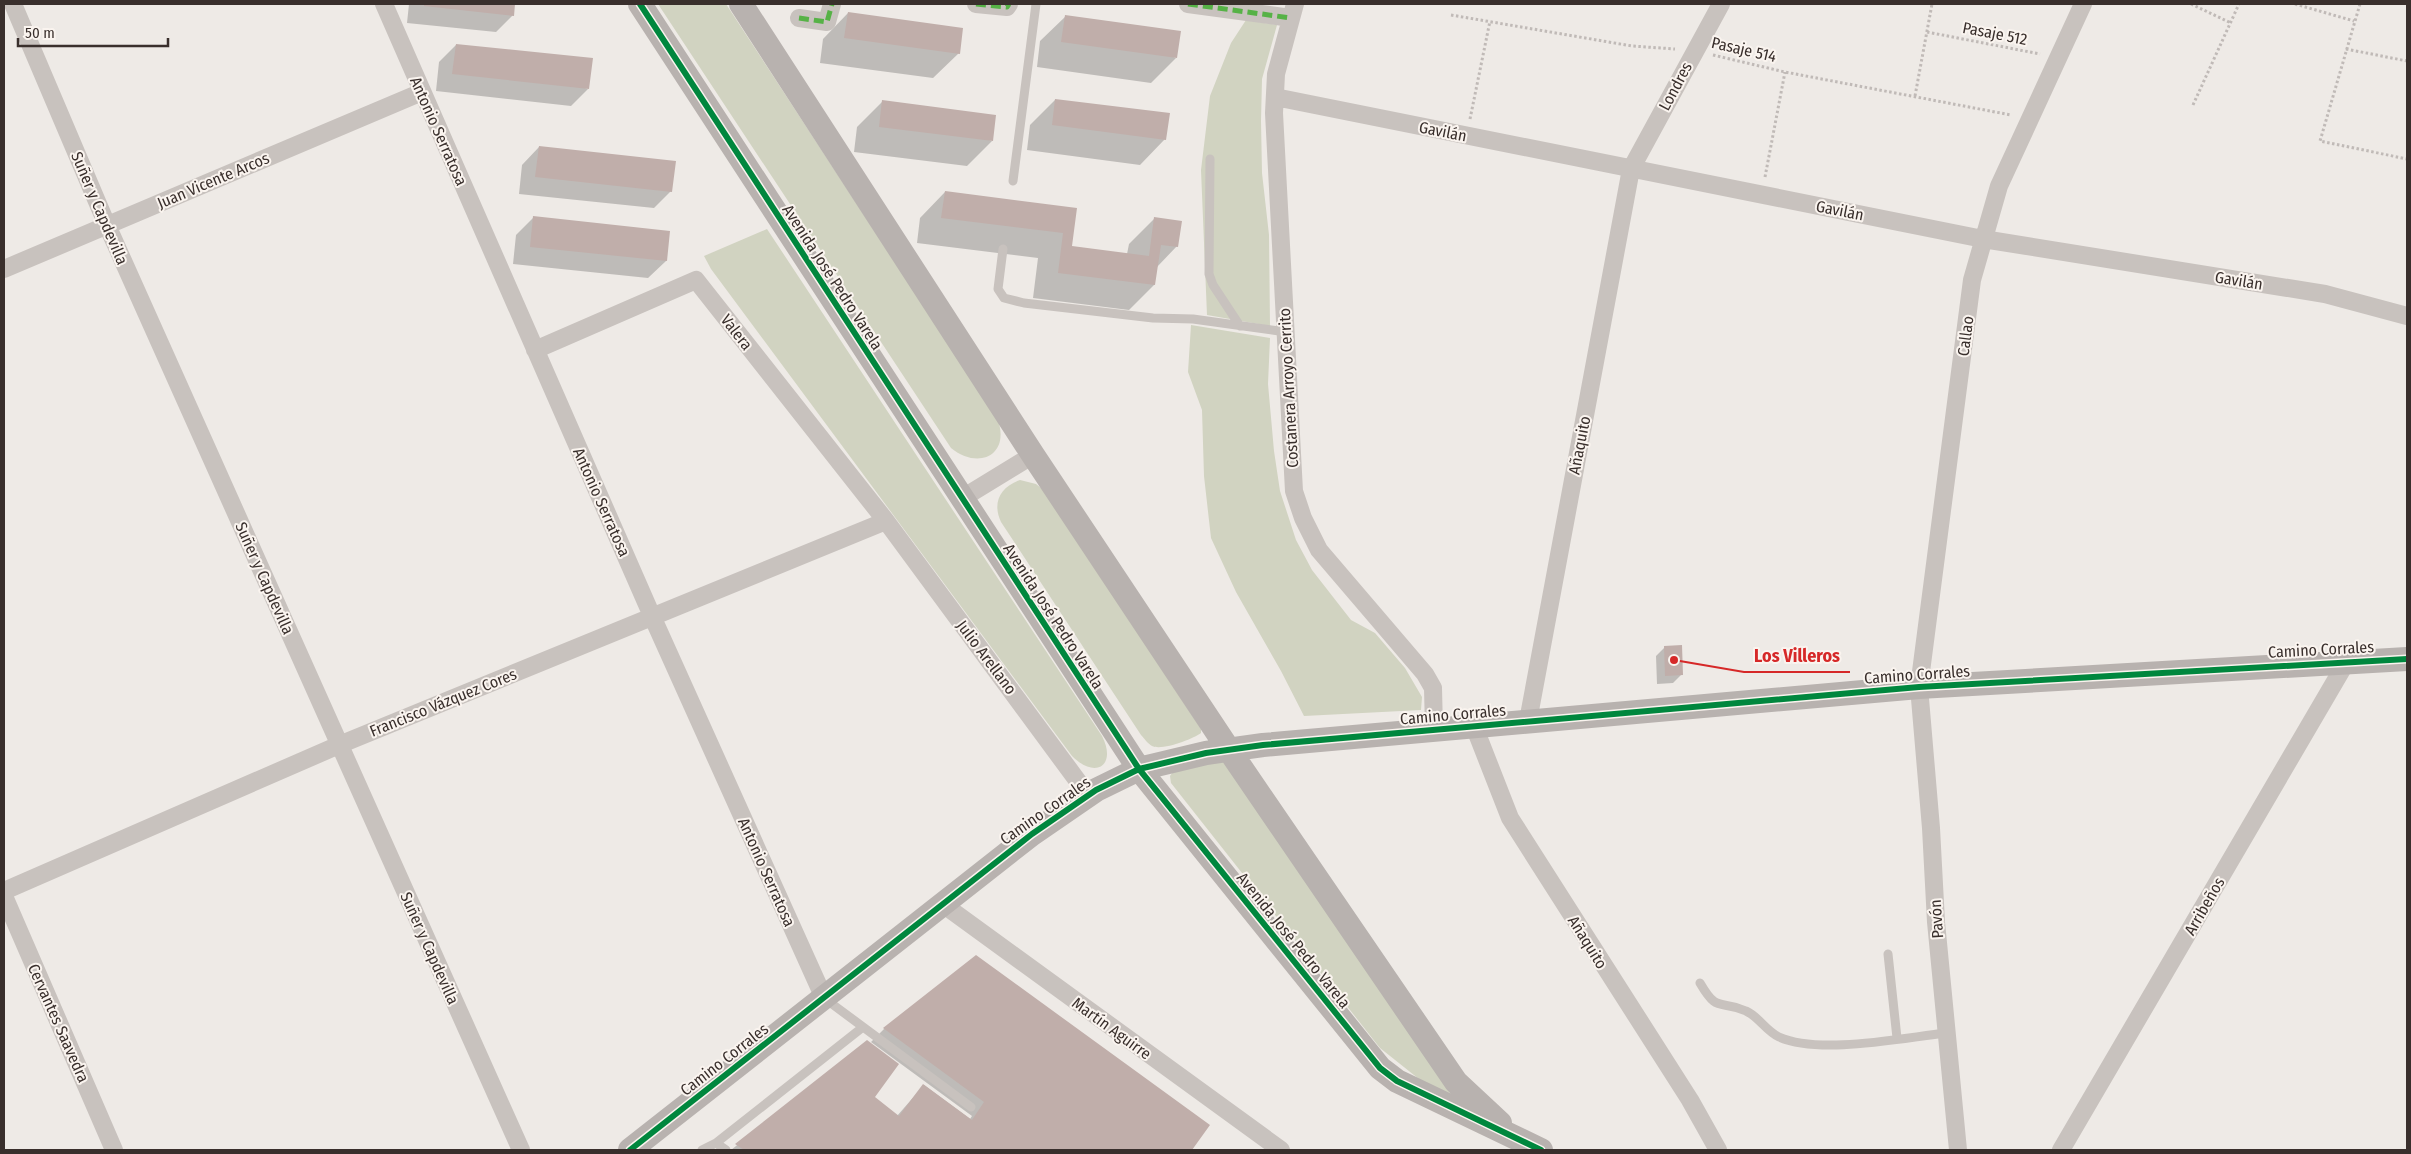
<svg xmlns="http://www.w3.org/2000/svg" width="2411" height="1154" font-family="'Fira Sans Condensed',sans-serif">
<style>
.green{fill:#d1d3c1}
.shadow{fill:#0003}
.building{fill:#c0aeaa}
.lines{fill:none;stroke-linecap:round;stroke-linejoin:round}
.path{stroke:#c0bab7;stroke-width:3;stroke-dasharray:2.5 2.5;stroke-linecap:butt}
.lane{stroke:#c8c2be;stroke-width:9}
.street{stroke:#c8c2be;stroke-width:18}
.secondary{stroke:#b8b2af;stroke-width:24}
.quiet{stroke:#56b246;stroke-width:5;stroke-dasharray:10 5;stroke-linecap:butt}
.cycleway-casing{stroke:#faf4ef;stroke-width:9}
.cycleway{stroke:#00873e;stroke-width:6}
.labels{text-anchor:middle;stroke-width:4;stroke-linejoin:round;paint-order:stroke}
.street-label{font-size:16px;fill:#392f2c;stroke:#faf4ef}
.leader{fill:none;stroke:#d62828;stroke-width:2}
.callout-dot{fill:#d62828;stroke:#faf4ef;stroke-width:2}
.callout-label{font-size:18px;text-anchor:middle;font-weight:bold;fill:#d62828;stroke:#faf4ef;stroke-width:4;stroke-linejoin:round;paint-order:stroke}
</style>
<rect width="100%" height="100%" fill="#eeeae6"/>
<path class="green" d="M 658,4 L 726,4 L 998,420 C 1010,456 978,470 951,448 Z
M 1246,20 L 1277,25 L 1262,79 L 1261,121 L 1262,173 L 1269,235 L 1270,326 L 1207,315 L 1201,170 L 1210,96 L 1231,43 Z
M 767,229 L 1102,736 C 1117,765 1096,780 1072,756 L 711,269 L 704,256 Z
M 1191,325 L 1270,338 L 1268,384 L 1274,451 L 1280,491 L 1296,540 L 1312,570 L 1351,620 L 1375,633 L 1405,668 L 1422,697 L 1421,710 L 1304,716 L 1281,671 L 1236,592 L 1211,538 L 1204,476 L 1202,410 L 1188,372 Z
M 1020,480 L 1036,484 L 1046,492 L 1201,729 L 1201,733 C 1193,739 1162,751 1152,746 C 1148,744 1144,738 1141,735 L 1001,522 C 992,503 1000,487 1020,480 Z
M 1215,759 L 1230,763 L 1469,1105 L 1429,1087 L 1380,1048 L 1171,783 L 1170,776 L 1172,773 Z"/>
<path class="shadow" d="M 409,4 L 514,4 L 513,15 L 496,32 L 407,23 Z
M 848,13 L 959,53 L 933,78 L 820,63 L 823,39 Z
M 1066,16 L 1176,58 L 1151,83 L 1037,67 L 1040,41 Z
M 456,45 L 588,89 L 571,106 L 436,91 L 439,62 Z
M 1055,100 L 1165,139 L 1140,165 L 1027,150 L 1030,125 Z
M 882,102 L 992,141 L 967,166 L 854,152 L 857,127 Z
M 539,147 L 671,191 L 654,208 L 519,194 L 522,165 Z
M 945,192 L 1075,209 L 1070,247 L 1127,254 L 1129,244 L 1154,219 L 1177,246 L 1157,267 L 1154,285 L 1129,310 L 1033,298 L 1038,258 L 917,243 L 920,218 Z
M 534,217 L 669,232 L 666,261 L 648,278 L 513,264 L 516,235 Z
M 1665,647 L 1681,675 L 1673,683 L 1657,684 L 1656,656 Z
M 976,956 L 1208,1126 L 1190,1150 L 731,1150 L 867,1042 L 873,1098 L 897,1116 L 924,1085 L 970,1119 L 972,1116 L 871,1042 L 884,1029 Z"/>
<path class="building" d="M 424,4 L 515,4 L 514,16 L 424,6 Z
M 848,12 L 963,28 L 960,54 L 844,38 Z
M 1065,15 L 1181,31 L 1177,58 L 1061,42 Z
M 456,44 L 593,58 L 589,89 L 452,74 Z
M 1055,99 L 1170,113 L 1166,140 L 1052,125 Z
M 882,100 L 996,115 L 993,141 L 879,127 Z
M 539,146 L 676,161 L 672,192 L 535,177 Z
M 945,191 L 1077,208 L 1072,246 L 1149,256 L 1154,217 L 1182,221 L 1178,247 L 1161,245 L 1155,285 L 1058,273 L 1063,233 L 941,218 Z
M 533,216 L 670,231 L 667,261 L 530,247 Z
M 1682,645 L 1683,675 L 1665,676 L 1664,646 Z
M 976,955 L 1210,1125 L 1192,1150 L 744,1150 L 735,1144 L 867,1040 L 899,1064 L 875,1097 L 899,1116 L 923,1084 L 972,1120 L 984,1102 L 883,1028 Z"/>
<g class="lines">
<path class="path" d="M 2191,4 L 2231,23
M 2295,4 L 2354,21
M 2360,4 L 2320,141 L 2407,159
M 1451,15 L 1632,46 L 1675,49
M 1927,32 L 2040,54
M 2346,49 L 2407,61
M 1713,55 L 1785,72 L 2011,115
M 1915,96 L 1932,4
M 2193,105 L 2239,4
M 1470,119 L 1490,21
M 1765,177 L 1785,72"/>
<path class="lane" d="M 1210,159 L 1209,274 L 1213,285 L 1240,326
M 1013,181 L 1036,4
M 1003,249 L 998,289 L 1004,298 L 1024,303 L 1153,318 L 1193,319 L 1286,332
M 1888,954 L 1897,1038
M 1700,983 C 1718,1014 1719,999 1746,1011 C 1758,1016 1766,1031 1779,1037 C 1820,1055 1901,1038 1946,1033
M 824,998 L 971,1107
M 716,1143 L 726,1150
M 702,1150 L 716,1143 L 863,1027"/>
<path class="street" d="M 13,4 L 107,225 L 521,1150
M 384,4 L 652,616 L 824,998
M 976,4 L 1007,7 L 1009,4
M 1188,4 L 1291,18
M 1295,4 L 1276,74 L 1274,113 L 1294,491 L 1303,518 L 1319,550 L 1425,674 L 1433,688 L 1434,729
M 799,18 L 827,22 L 832,4
M 1275,97 L 1983,239 L 2325,294 L 2407,316
M 4,269 L 422,92
M 535,350 L 696,280 L 886,521 L 1088,795
M 961,499 L 1033,455
M 1528,721 L 1631,169 L 1721,4
M 1474,726 L 1510,818 L 1690,1100 L 1718,1150
M 4,891 L 339,745 L 886,521
M 4,896 L 114,1150
M 944,905 L 1281,1150
M 1958,1150 L 1936,922 L 1931,828 L 1919,687 L 1972,280 L 1999,186 L 2083,4
M 2061,1150 L 2347,661"/>
<path class="secondary" d="M 640,4 L 1139,769 L 1380,1068 L 1397,1081 L 1541,1150
M 741,4 L 1033,455 L 1229,750 L 1456,1082 L 1500,1123
M 630,1150 L 1032,834 L 1096,790 L 1139,769 L 1206,753 L 1263,745 L 1919,687 L 2407,659"/>
<path class="quiet" d="M 976,4 L 1007,7 L 1009,4
M 1188,4 L 1291,18
M 799,18 L 827,22 L 832,4"/>
<defs>
<path id="cycleway" d="M 640,4 L 1139,769 L 1380,1068 L 1397,1081 L 1541,1150
M 630,1150 L 1032,834 L 1096,790 L 1139,769 L 1206,753 L 1263,745 L 1919,687 L 2407,659"/>
</defs>
<use href="#cycleway" class="cycleway-casing"/>
<use href="#cycleway" class="cycleway"/>
</g>
<g class="labels">
<g class="street-label">
<text transform="translate(1995 33) rotate(11)" y="6">Pasaje 512</text>
<text transform="translate(1744 49) rotate(13)" y="6">Pasaje 514</text>
<text transform="translate(1675 86) rotate(-62)" y="6">Londres</text>
<text transform="translate(439 131) rotate(66)" y="6">Antonio Serratosa</text>
<text transform="translate(1443 131) rotate(11)" y="6">Gavilán</text>
<text transform="translate(213 180) rotate(-23)" y="6">Juan Vicente Arcos</text>
<text transform="translate(100 208) rotate(67)" y="6">Suñer y Capdevilla</text>
<text transform="translate(1840 210) rotate(11)" y="6">Gavilán</text>
<text transform="translate(833 277) rotate(57)" y="6">Avenida José Pedro Varela</text>
<text transform="translate(2239 280) rotate(9)" y="6">Gavilán</text>
<text transform="translate(737 332) rotate(52)" y="6">Valera</text>
<text transform="translate(1965 336) rotate(-83)" y="6">Callao</text>
<text transform="translate(1288 388) rotate(-93)" y="6">Costanera Arroyo Cerrito</text>
<text transform="translate(1579 445) rotate(-79)" y="6">Añaquito</text>
<text transform="translate(602 502) rotate(66)" y="6">Antonio Serratosa</text>
<text transform="translate(265 578) rotate(66)" y="6">Suñer y Capdevilla</text>
<text transform="translate(1054 616) rotate(57)" y="6">Avenida José Pedro Varela</text>
<text transform="translate(2321 649) rotate(-3)" y="6">Camino Corrales</text>
<text transform="translate(987 657) rotate(53)" y="6">Julio Arellano</text>
<text transform="translate(1917 674) rotate(-4)" y="6">Camino Corrales</text>
<text transform="translate(443 702) rotate(-22)" y="6">Francisco Vázquez Cores</text>
<text transform="translate(1453 714) rotate(-5)" y="6">Camino Corrales</text>
<text transform="translate(1045 810) rotate(-35)" y="6">Camino Corrales</text>
<text transform="translate(767 872) rotate(66)" y="6">Antonio Serratosa</text>
<text transform="translate(2204 906) rotate(-60)" y="6">Arribeños</text>
<text transform="translate(1936 919) rotate(-94)" y="6">Pavón</text>
<text transform="translate(1294 940) rotate(51)" y="6">Avenida José Pedro Varela</text>
<text transform="translate(1588 942) rotate(58)" y="6">Añaquito</text>
<text transform="translate(430 948) rotate(66)" y="6">Suñer y Capdevilla</text>
<text transform="translate(59 1023) rotate(66)" y="6">Cervantes Saavedra</text>
<text transform="translate(1112 1028) rotate(36)" y="6">Martín Aguirre</text>
<text transform="translate(724 1059) rotate(-38)" y="6">Camino Corrales</text>
</g>
</g>
<path class="leader" d="M1674 660L1744 672H1850"/>
<circle class="callout-dot" cx="1674" cy="660" r="5"/>
<g class="callout-label">
<text x="1797" y="662">Los Villeros</text>
</g>
<rect width="2411" height="1154" fill="none" stroke="#392f2c" stroke-width="10"/>
<path d="M18 38v8h150v-8" fill="none" stroke="#392f2c" stroke-width="2.5"/>
<text x="25" y="38" font-size="15" fill="#392f2c" stroke="#faf4ef" stroke-width="4" paint-order="stroke">50 m</text>
</svg>
